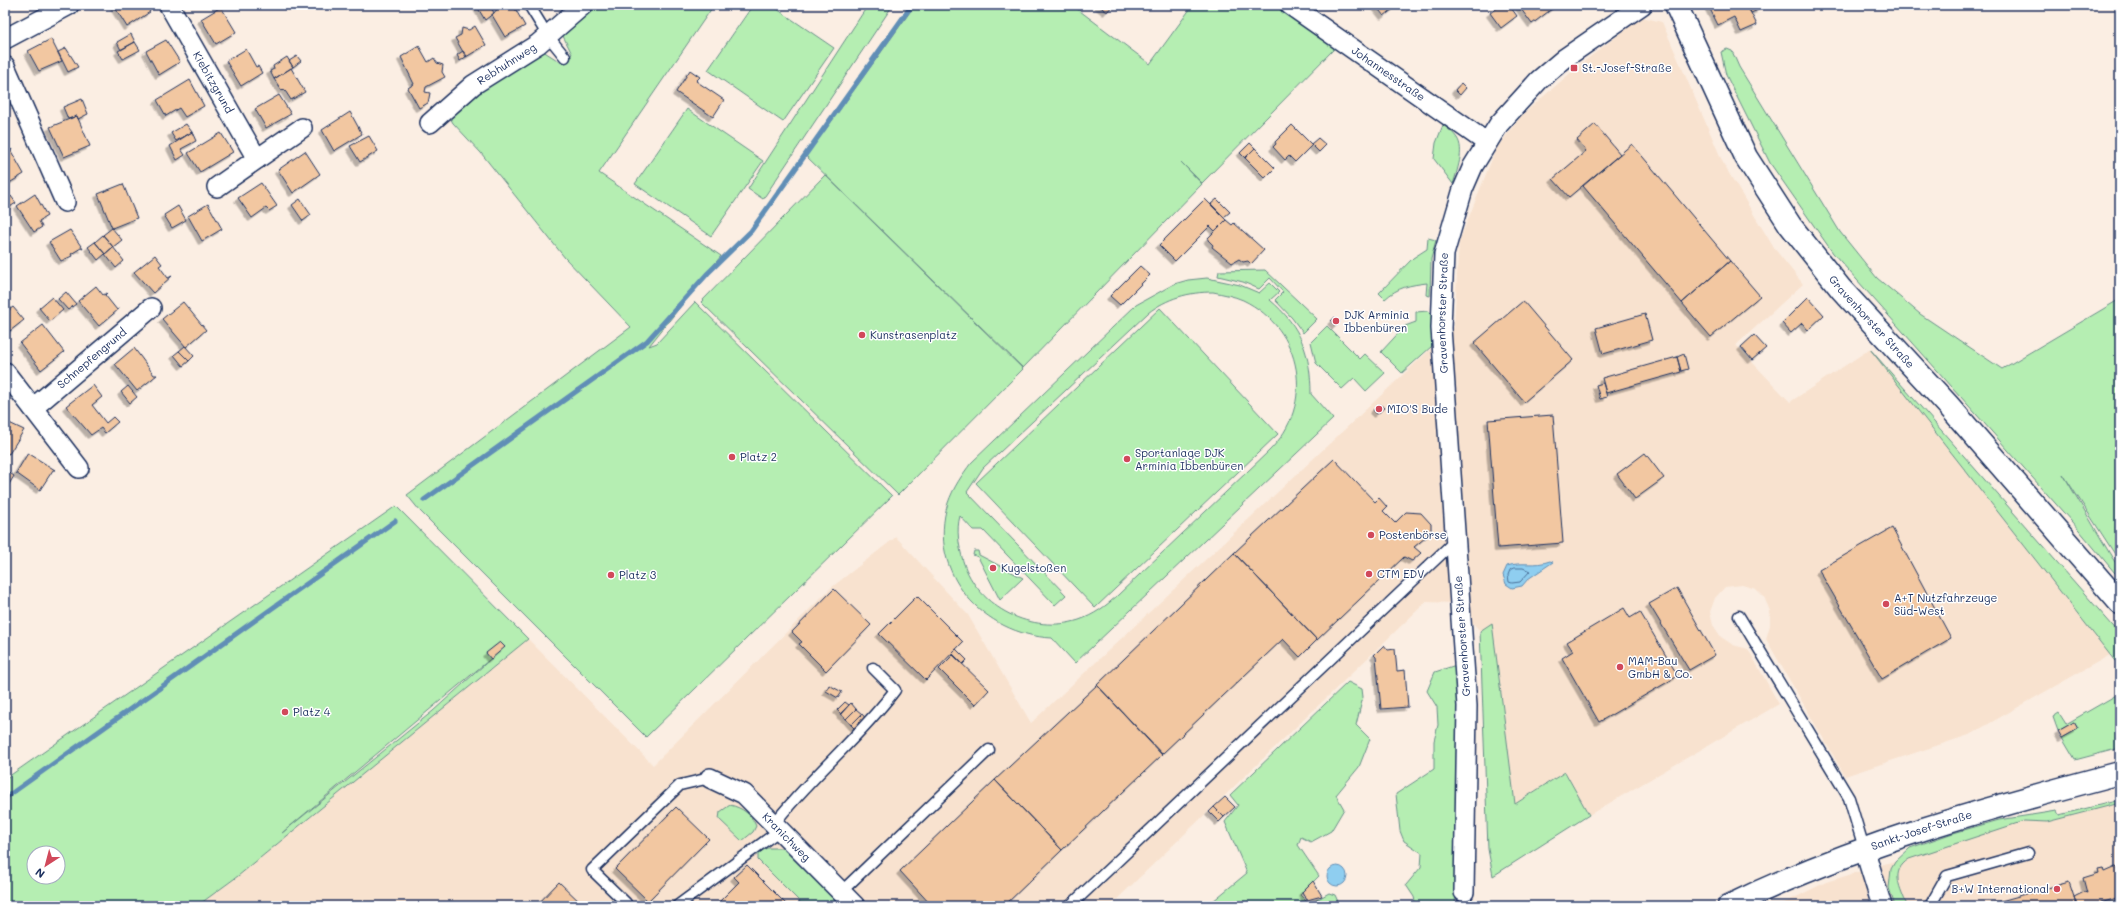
<svg xmlns="http://www.w3.org/2000/svg" width="2125" height="911" font-family="Mali,sans-serif">
<style>
.built{fill:#f8e2cf}
.green{fill:#b5eeb2;stroke:#688e88;fill-rule:evenodd}
.water{fill:#8fcef0;stroke:#618eb6}
.lines{fill:none;stroke-linecap:round;stroke-linejoin:round}
.shore{stroke:#496f98;stroke-width:1}
.stream{stroke:#618eb6;stroke-width:5}
.building{fill:#f2c7a1;stroke:#1b2f5e;filter:url(#shadow)}
.service-casing{stroke:#1b2f5e;stroke-width:13}
.minor-casing{stroke:#1b2f5e;stroke-width:22}
.tertiary-casing{stroke:#1b2f5e;stroke-width:25}
.secondary-casing{stroke:#1b2f5e;stroke-width:25}
.service{stroke:#fff;stroke-width:10}
.minor{stroke:#fff;stroke-width:19}
.tertiary{stroke:#fff;stroke-width:22}
.secondary{stroke:#fff;stroke-width:22}
.poi-dot{fill:#d1495b;stroke:#fff;stroke-width:1.5}
.labels{text-anchor:middle;stroke-width:3;stroke-linejoin:round;paint-order:stroke}
.street-label{font-size:11px;fill:#1b2f5e;stroke:#fff}
.poi-label{font-size:11px;fill:#1b2f5e;stroke:#fff;text-anchor:start}
</style>
<defs>
<filter id="shadow"><feDropShadow dx="-3.5" dy="3.5" stdDeviation="0" flood-color="#0004"/></filter>
</defs>
<rect width="100%" height="100%" fill="#fbeee3"/>
<filter id="ink" filterUnits="userSpaceOnUse"><feTurbulence type="fractalNoise" baseFrequency=".025" numOctaves="2"/><feDisplacementMap in="SourceGraphic" scale="8" xChannelSelector="R" yChannelSelector="G"/><feConvolveMatrix kernelMatrix="1 2 1 2 8 2 1 2 1" color-interpolation-filters="sRGB"/></filter>
<g filter="url(#ink)">
<path class="built" d="M 1642,17 L 1662,22 L 1724,165 L 1774,248 L 1803,284 L 1736,345 L 1790,402 L 1870,349 L 2110,655 L 1969,735 L 1845,776 L 1766,639 L 1770,625 L 1770,611 L 1764,597 L 1756,589 L 1742,585 L 1725,587 L 1715,598 L 1710,612 L 1713,625 L 1721,637 L 1733,645 L 1748,649 L 1779,704 L 1589,815 L 1565,772 L 1515,804 L 1492,624 L 1480,631 L 1455,603 L 1426,602 L 1113,903 L 1114,906 L 197,906 L 238,876 L 528,639 L 653,765 L 832,587 L 896,537 L 968,615 L 1031,723 L 1454,327 L 1459,242 L 1496,149 L 1522,115 L 1582,63 Z
M 2120,803 L 2120,906 L 1778,906 L 1826,882 L 2024,821 L 2047,822 Z"/>
<path class="green" d="M 593,5 L 714,5 L 599,173 L 721,256 L 649,346 L 657,343 L 695,302 L 892,496 L 646,737 L 420,511 L 407,495 L 631,327 L 565,258 L 481,153 L 453,123 L 448,114 L 480,89 L 543,51 L 562,63 L 572,54 L 562,34 Z
M 753,5 L 771,5 L 834,48 L 783,122 L 708,70 Z
M 868,5 L 893,5 L 763,199 L 748,189 Z
M 915,5 L 1072,5 L 1150,64 L 1193,5 L 1277,5 L 1335,48 L 1202,183 L 1181,162 L 1202,184 L 1023,368 L 805,155 L 821,136 Z
M 1727,49 L 1732,51 L 1739,67 L 1840,232 L 1877,278 L 1920,314 L 2002,369 L 2120,299 L 2120,562 L 2063,474 L 2113,559 L 2120,569 L 2120,579 L 2079,530 L 1833,253 L 1770,163 L 1726,75 L 1721,52 Z
M 687,109 L 763,161 L 711,236 L 635,184 Z
M 1443,125 C 1448,129 1454,133 1457,138 C 1465,150 1457,171 1453,184 L 1434,159 L 1436,143 Z
M 825,175 L 1023,369 L 898,495 L 701,302 Z
M 1428,238 L 1436,240 L 1431,259 L 1430,296 L 1426,295 L 1427,283 C 1410,285 1398,287 1385,299 L 1379,293 L 1413,258 L 1427,249 Z
M 1265,270 L 1317,319 L 1303,333 L 1292,318 L 1275,300 L 1283,292 L 1270,278 L 1259,289 L 1243,282 L 1218,276 L 1219,271 Z
M 1207,278 L 1240,285 L 1259,293 L 1270,283 L 1279,292 L 1270,300 C 1301,326 1311,355 1311,394 L 1333,419 L 1075,663 L 1052,638 C 984,635 926,573 948,503 C 953,488 962,475 971,463 L 1136,305 L 1174,284 L 1188,280 ZM 1213,292 C 1223,294 1234,296 1243,300 C 1303,329 1316,405 1269,451 L 1118,595 C 1106,606 1094,615 1079,620 C 1032,635 978,608 963,561 C 959,546 956,530 960,516 L 973,530 L 983,530 L 1055,605 L 1066,595 L 967,492 L 983,468 L 1148,313 C 1167,298 1189,292 1213,292 Z
M 1160,308 L 1278,434 L 1095,608 L 976,483 Z
M 1428,311 L 1432,315 L 1432,346 L 1402,373 L 1381,352 L 1405,326 L 1416,322 L 1416,312 Z
M 1327,326 L 1360,359 L 1365,354 L 1385,373 L 1366,391 L 1354,378 L 1342,389 L 1316,363 L 1311,342 Z
M 1870,349 L 2120,634 L 2120,664 L 2118,665 Z
M 396,506 L 528,639 L 238,876 L 197,906 L 5,906 L 5,779 ZM 495,655 L 433,711 L 282,833 ZM 34,853 L 58,853 L 58,877 L 34,877 Z
M 974,551 L 978,551 L 979,555 L 1023,578 L 1000,600 L 978,557 L 973,555 Z
M 1492,623 L 1515,804 L 1565,772 L 1589,815 L 1493,876 L 1488,849 L 1480,631 Z
M 1456,665 L 1463,705 L 1455,906 L 1416,906 L 1414,897 L 1406,885 L 1421,867 L 1422,853 L 1404,841 L 1400,831 L 1396,794 L 1434,769 L 1434,741 L 1438,725 L 1437,707 L 1427,691 L 1435,672 Z
M 1348,682 L 1362,689 L 1363,697 L 1356,725 L 1370,739 L 1359,767 L 1336,795 L 1344,809 L 1331,831 L 1311,842 L 1301,837 L 1298,845 L 1319,876 L 1300,895 L 1309,904 L 1329,893 L 1335,895 L 1340,906 L 1207,906 L 1247,873 L 1225,822 L 1238,805 L 1230,795 Z
M 2120,693 L 2120,748 L 2075,760 L 2062,738 L 2078,729 L 2074,722 L 2058,731 L 2053,717 L 2059,713 L 2066,724 Z
M 2120,800 L 2120,803 L 2047,822 L 2024,821 L 1909,859 C 1889,872 1901,888 1907,906 L 1895,906 L 1889,888 L 1891,869 L 1895,862 L 1910,848 L 1950,834 L 1999,820 L 2057,811 L 2059,815 Z
M 730,805 C 743,808 751,814 756,826 L 753,832 L 742,841 L 719,819 L 720,812 Z
M 767,848 L 784,848 L 847,906 L 804,906 L 758,860 L 758,853 Z"/>
<path class="water" d="M 1550,561 L 1553,562 L 1528,579 L 1522,586 L 1512,588 L 1506,584 L 1503,575 L 1507,566 C 1522,561 1534,567 1550,561 Z
M1327 876a10 10 0 1 1 20 0a10 10 0 1 1-20 0Z"/>
<g class="lines">
<path class="shore" d="M 1514,568 L 1523,568 L 1530,571 L 1520,582 L 1512,583 L 1509,582 L 1508,575 L 1510,570 Z"/>
<path class="stream" d="M 424,500 L 647,341 L 708,273 L 751,231 L 912,5
M 5,798 L 395,521"/>
</g>
<path class="building" d="M 117,5 L 146,5 L 150,12 L 127,27 L 114,6 Z
M 476,5 L 490,5 L 494,13 L 485,20 Z
M 501,5 L 513,5 L 525,26 L 505,37 L 492,15 Z
M 1098,5 L 1113,5 L 1107,12 Z
M 1375,5 L 1398,5 L 1384,16 Z
M 1501,5 L 1509,5 L 1517,16 L 1501,28 L 1490,13 Z
M 1518,5 L 1557,5 L 1532,24 Z
M 1708,5 L 1747,5 L 1757,25 L 1741,32 L 1734,17 L 1718,25 Z
M 1747,5 L 1758,5 L 1760,9 L 1751,13 Z
M 221,7 L 236,32 L 216,44 L 201,19 Z
M 475,26 L 486,45 L 466,57 L 455,38 L 461,35 L 462,28 L 469,30 Z
M 131,34 L 135,42 L 121,50 L 117,42 Z
M 51,39 L 62,61 L 39,71 L 28,51 Z
M 166,40 L 180,62 L 159,75 L 146,51 Z
M 135,42 L 140,50 L 123,59 L 118,51 Z
M 419,46 L 428,62 L 434,58 L 437,63 L 443,65 L 442,72 L 445,77 L 426,87 L 425,92 L 430,93 L 428,103 L 419,108 L 408,88 L 414,84 L 401,57 Z
M 66,48 L 78,67 L 68,72 L 58,52 Z
M 246,49 L 256,67 L 258,66 L 262,73 L 241,86 L 226,61 Z
M 463,51 L 467,56 L 460,61 L 457,55 Z
M 297,56 L 301,61 L 293,67 L 289,61 Z
M 287,57 L 293,67 L 274,79 L 270,71 L 274,69 L 273,66 Z
M 291,68 L 305,92 L 291,100 L 284,89 L 282,91 L 274,79 Z
M 690,70 L 700,77 L 696,81 L 724,100 L 713,117 L 676,92 Z
M 190,80 L 204,106 L 185,117 L 179,108 L 166,116 L 157,100 Z
M 1461,83 L 1466,88 L 1460,95 L 1455,90 Z
M 279,95 L 291,114 L 266,128 L 255,109 Z
M 82,99 L 88,114 L 78,119 L 77,116 L 68,119 L 63,107 Z
M 350,112 L 362,134 L 334,151 L 322,130 Z
M 77,116 L 90,146 L 64,157 L 50,127 Z
M 186,124 L 192,132 L 176,141 L 171,133 Z
M 1595,124 L 1620,154 L 1569,197 L 1553,179 L 1586,151 L 1577,140 Z
M 1292,125 L 1312,145 L 1295,162 L 1289,156 L 1285,160 L 1273,147 L 1276,144 L 1275,142 Z
M 192,132 L 196,141 L 181,149 L 185,155 L 177,160 L 170,146 Z
M 221,133 L 233,152 L 200,172 L 188,153 Z
M 369,136 L 378,151 L 360,162 L 350,146 Z
M 1318,138 L 1326,145 L 1319,152 L 1311,144 Z
M 1250,143 L 1255,148 L 1245,158 L 1240,153 Z
M 1632,144 L 1730,261 L 1682,303 L 1583,186 Z
M 1255,148 L 1275,168 L 1265,178 L 1245,158 Z
M 12,149 L 11,151 L 24,174 L 6,185 L 7,187 L 5,184 L 5,154 Z
M 305,151 L 320,174 L 293,193 L 278,170 Z
M 261,183 L 277,206 L 269,211 L 266,208 L 252,218 L 238,198 Z
M 123,184 L 137,218 L 112,228 L 98,194 Z
M 35,194 L 47,216 L 39,221 L 42,227 L 34,232 L 17,206 Z
M 11,196 L 16,203 L 5,210 L 5,199 Z
M 300,199 L 311,215 L 303,221 L 292,205 Z
M 1205,199 L 1226,220 L 1215,231 L 1210,226 L 1175,261 L 1159,245 Z
M 1217,199 L 1230,212 L 1224,217 L 1211,204 Z
M 208,204 L 222,229 L 202,241 L 188,216 Z
M 178,206 L 186,220 L 172,228 L 164,215 Z
M 1226,220 L 1232,225 L 1234,223 L 1264,250 L 1251,264 L 1248,261 L 1243,262 L 1239,259 L 1232,263 L 1212,247 L 1213,245 L 1208,240 L 1208,238 Z
M 112,228 L 122,240 L 113,247 L 103,235 Z
M 70,230 L 83,249 L 81,248 L 71,254 L 72,256 L 61,261 L 49,242 Z
M 103,235 L 113,247 L 105,254 L 95,242 Z
M 95,242 L 105,254 L 98,260 L 88,247 Z
M 113,247 L 124,261 L 116,268 L 105,254 Z
M 155,255 L 162,264 L 159,266 L 168,278 L 172,276 L 153,293 L 134,272 Z
M 1730,261 L 1760,296 L 1711,337 L 1682,303 Z
M 1140,266 L 1150,275 L 1120,305 L 1110,296 Z
M 96,286 L 103,295 L 107,293 L 105,295 L 117,310 L 119,309 L 99,326 L 78,301 Z
M 66,292 L 76,304 L 68,310 L 58,299 Z
M 52,297 L 63,310 L 50,321 L 39,308 Z
M 1808,297 L 1824,315 L 1808,330 L 1802,323 L 1791,333 L 1782,323 Z
M 1523,301 L 1573,360 L 1524,402 L 1474,343 Z
M 183,302 L 206,330 L 186,347 L 162,319 Z
M 13,307 L 24,320 L 10,331 L 5,325 L 5,313 Z
M 1645,314 L 1652,340 L 1603,354 L 1596,328 Z
M 1335,317 L 1340,322 L 1336,326 L 1331,321 Z
M 43,325 L 64,352 L 41,370 L 20,343 Z
M 1754,335 L 1766,348 L 1752,360 L 1741,347 Z
M 185,346 L 194,356 L 189,361 L 179,351 Z
M 134,348 L 154,375 L 157,375 L 137,391 L 115,364 Z
M 179,351 L 189,361 L 183,366 L 174,355 Z
M 1684,354 L 1688,369 L 1681,371 L 1677,357 Z
M 1677,357 L 1681,372 L 1606,393 L 1602,378 Z
M 1603,383 L 1607,397 L 1600,399 L 1596,385 Z
M 93,385 L 102,397 L 92,405 L 106,423 L 113,417 L 118,422 L 105,433 L 101,428 L 91,435 L 66,406 Z
M 128,386 L 137,397 L 130,403 L 121,392 Z
M 1380,404 L 1384,408 L 1377,414 L 1373,410 Z
M 1553,415 L 1563,543 L 1498,548 L 1488,420 Z
M 5,421 L 24,430 L 9,454 L 5,452 Z
M 28,453 L 55,470 L 53,470 L 40,490 L 16,473 Z
M 1645,453 L 1664,478 L 1635,499 L 1617,474 Z
M 1334,459 L 1375,502 L 1379,498 L 1387,507 L 1383,511 L 1395,523 L 1406,512 L 1421,513 L 1431,524 L 1431,533 L 1414,547 L 1421,553 L 1412,561 L 1404,557 L 1317,640 L 1234,553 Z
M 7,471 L 14,476 L 5,491 L 5,474 Z
M 1892,528 L 1951,638 L 1882,679 L 1819,570 Z
M 1234,553 L 1317,640 L 1300,657 L 1283,639 L 1162,754 L 1097,685 Z
M 1677,588 L 1715,655 L 1689,670 L 1649,604 Z
M 834,589 L 871,625 L 826,671 L 799,644 L 802,642 L 792,632 Z
M 917,596 L 963,642 L 926,680 L 879,634 Z
M 1624,608 L 1630,618 L 1640,612 L 1678,676 L 1599,722 L 1562,658 L 1573,651 L 1567,642 Z
M 500,642 L 505,647 L 491,659 L 486,653 Z
M 1384,645 L 1388,650 L 1395,649 L 1397,671 L 1405,670 L 1408,707 L 1381,709 L 1376,657 L 1374,655 Z
M 956,649 L 967,660 L 963,664 L 952,653 Z
M 953,655 L 989,690 L 975,705 L 939,669 Z
M 829,685 L 842,692 L 838,698 L 826,691 Z
M 1097,685 L 1162,755 L 1062,850 L 995,780 Z
M 845,702 L 849,705 L 841,714 L 837,710 Z
M 851,703 L 856,709 L 846,719 L 840,714 Z
M 856,709 L 862,714 L 851,725 L 846,719 Z
M 862,714 L 867,720 L 856,730 L 851,725 Z
M 2074,722 L 2078,729 L 2062,738 L 2058,731 Z
M 995,780 L 1062,850 L 1004,906 L 932,906 L 900,871 Z
M 1225,797 L 1235,807 L 1224,817 L 1214,807 Z
M 676,807 L 709,839 L 648,901 L 615,869 Z
M 1214,807 L 1224,817 L 1219,822 L 1209,812 Z
M 747,865 L 788,906 L 715,906 L 739,882 L 734,877 Z
M 2120,865 L 2120,897 L 2091,906 L 2077,906 L 2074,897 L 2084,892 L 2087,893 L 2083,878 L 2099,873 L 2098,869 L 2103,868 L 2104,872 Z
M 1313,881 L 1322,896 L 1307,900 L 1302,892 Z
M 559,882 L 584,906 L 536,906 Z
M 2069,882 L 2077,906 L 1983,906 Z"/>
<g class="lines">
<defs>
<path id="service" d="M 529,5 L 548,36 L 565,57
M 1739,616 L 1849,798 L 1864,848
M 774,824 C 811,776 859,738 895,690 L 873,668
M 841,892 L 989,750
M 626,903 L 592,870 L 680,785 L 710,778
M 677,906 L 780,830
M 1070,906 L 1456,540
M 1930,906 L 1947,876 L 2028,853"/>
<g id="minor">
<path id="s1" d="M 169,5 L 257,159 L 217,187"/>
<path id="s2" d="M 1290,5 L 1486,142"/>
<path d="M 5,39 L 69,5"/>
<path d="M 5,66 L 65,202"/>
<path id="s3" d="M 430,123 L 473,85 L 538,44 L 583,5"/>
<path d="M 257,159 L 302,128"/>
<path d="M 5,372 L 79,468"/>
<path id="s4" d="M 33,408 L 151,308"/>
<path id="s5" d="M 710,778 L 744,794 L 855,906"/>
<path d="M 1864,848 L 1882,906"/>
<path id="s6" d="M 1464,892 L 1467,706 L 1441,328 L 1444,254 L 1463,189 L 1473,166 L 1499,124 L 1539,80 L 1565,58 L 1642,5"/>
</g>
<g id="tertiary">
<path id="s7" d="M 1729,906 C 1853,845 1987,808 2120,773"/>
</g>
<g id="secondary">
<path id="s8" d="M 1676,5 L 1746,157 L 1790,225 L 1841,289 L 1948,405 L 2120,603"/>
</g>
</defs>
<use href="#service" class="service-casing"/>
<use href="#minor" class="minor-casing"/>
<use href="#tertiary" class="tertiary-casing"/>
<use href="#secondary" class="secondary-casing"/>
<use href="#service" class="service"/>
<use href="#minor" class="minor"/>
<use href="#tertiary" class="tertiary"/>
<use href="#secondary" class="secondary"/>
</g>
</g>
<g class="poi-dot">
<rect x="1570" y="64" width="8" height="8" rx="2"/>
<circle cx="1336" cy="321" r="4"/>
<circle cx="862" cy="335" r="4"/>
<circle cx="1379" cy="409" r="4"/>
<circle cx="732" cy="457" r="4"/>
<circle cx="1127" cy="459" r="4"/>
<circle cx="1371" cy="535" r="4"/>
<circle cx="993" cy="568" r="4"/>
<circle cx="1369" cy="574" r="4"/>
<circle cx="611" cy="575" r="4"/>
<circle cx="1886" cy="604" r="4"/>
<circle cx="1620" cy="667" r="4"/>
<circle cx="285" cy="712" r="4"/>
<circle cx="2057" cy="889" r="4"/>
</g>
<g class="labels">
<g class="street-label">
<text dy="4" stroke="none"><textPath href="#s3" startOffset="97">Rebhuhnweg</textPath></text>
<text dy="4" stroke="none"><textPath href="#s2" startOffset="120">Johannesstraße</textPath></text>
<text dy="4" stroke="none"><textPath href="#s1" startOffset="89">Kiebitzgrund</textPath></text>
<text dy="4" stroke="none"><textPath href="#s6" startOffset="580">Gravenhorster Straße</textPath></text>
<text dy="4" stroke="none"><textPath href="#s8" startOffset="375">Gravenhorster Straße</textPath></text>
<text dy="4" stroke="none"><textPath href="#s4" startOffset="77">Schnepfengrund</textPath></text>
<text transform="translate(1462 636) rotate(-94)" y="4">Gravenhorster Straße</text>
<text dy="4" stroke="none"><textPath href="#s7" startOffset="207">Sankt-Josef-Straße</textPath></text>
<text dy="4" stroke="none"><textPath href="#s5" startOffset="98">Kranichweg</textPath></text>
</g>
<g class="poi-label">
<text x="1582" y="72">St.-Josef-Straße</text>
<text x="1344" y="319">DJK Arminia<tspan x="1344" dy="13">Ibbenbüren</tspan></text>
<text x="870" y="339">Kunstrasenplatz</text>
<text x="1387" y="413">MIO'S Bude</text>
<text x="1135" y="457">Sportanlage DJK<tspan x="1135" dy="13">Arminia Ibbenbüren</tspan></text>
<text x="740" y="461">Platz 2</text>
<text x="1379" y="539">Postenbörse</text>
<text x="1001" y="572">Kugelstoßen</text>
<text x="1377" y="578">CTM EDV</text>
<text x="619" y="579">Platz 3</text>
<text x="1894" y="602">A+T Nutzfahrzeuge<tspan x="1894" dy="13">Süd-West</tspan></text>
<text x="1628" y="665">MAM-Bau<tspan x="1628" dy="13">GmbH &amp; Co.</tspan></text>
<text x="293" y="716">Platz 4</text>
<text x="2049" y="893" text-anchor="end">B+W International</text>
</g>
</g>
<rect width="2125" height="911" fill="none" stroke="#fff" stroke-width="20"/>
<rect x="10" y="10" width="2105" height="891" fill="none" stroke="#1b2f5e" stroke-width="1.5" filter="url(#ink)"/>
<g transform="translate(46 865) rotate(216)"><circle r="19" fill="#ffffff" stroke="#a4acbf"/>
<path d="M0-3L7 15L0 10L-7 15Z" fill="#d1495b"/>
<text y="-6" font-size="11" font-weight="bold" text-anchor="middle" fill="#1b2f5e">N</text>
</g>
</svg>
